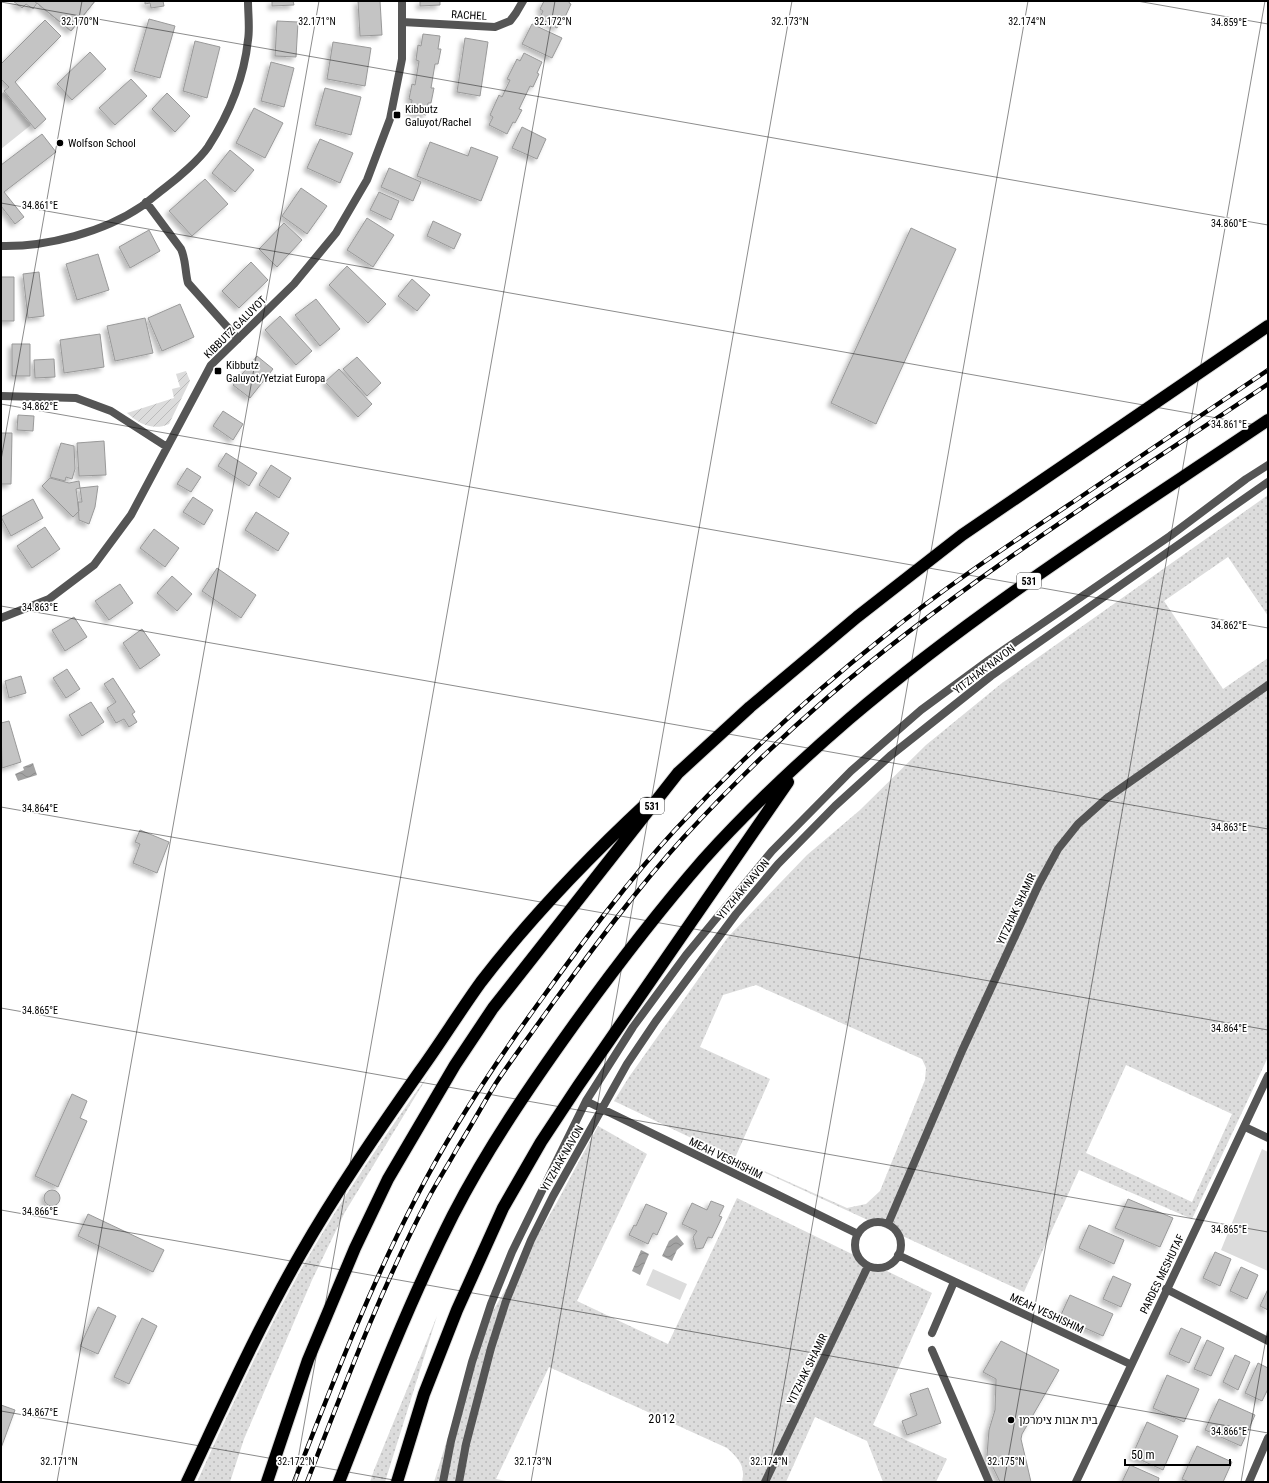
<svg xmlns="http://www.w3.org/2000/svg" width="1269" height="1483" font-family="'Roboto Condensed','Noto Sans Hebrew',sans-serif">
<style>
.grass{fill:url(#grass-dots);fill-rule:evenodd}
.park{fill:#dcdcdc}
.garden{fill:url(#garden-furrows)}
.water{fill:url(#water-waves)}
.building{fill:#c4c4c4;stroke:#999;filter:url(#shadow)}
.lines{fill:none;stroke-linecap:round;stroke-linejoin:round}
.motorway-casing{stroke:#dbdbdb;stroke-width:14}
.minor{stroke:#555;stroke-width:8}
.tertiary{stroke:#555;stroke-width:8}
.motorway{stroke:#000;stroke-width:12}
.rail-casing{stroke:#000;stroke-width:4.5}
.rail{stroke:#fff;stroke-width:3;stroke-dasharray:9;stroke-linecap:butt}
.ticks{fill:none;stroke:#000;stroke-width:1;stroke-opacity:0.45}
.poi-dot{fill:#000;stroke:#fff;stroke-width:1.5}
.labels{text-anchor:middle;stroke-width:3.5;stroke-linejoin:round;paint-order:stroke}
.shield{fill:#fff;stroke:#4c4c4c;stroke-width:1}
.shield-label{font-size:10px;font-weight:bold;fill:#000}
.street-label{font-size:11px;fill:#000;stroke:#fff}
.poi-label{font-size:11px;fill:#000;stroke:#fff;text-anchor:start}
.neighbourhood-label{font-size:12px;letter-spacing:1px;fill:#000;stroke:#fff}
.ticks-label{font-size:10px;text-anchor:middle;fill:#000;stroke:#fff;stroke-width:3.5;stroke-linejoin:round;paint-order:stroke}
</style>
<defs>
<pattern id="grass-dots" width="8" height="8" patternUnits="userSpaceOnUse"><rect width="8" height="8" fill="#dcdcdc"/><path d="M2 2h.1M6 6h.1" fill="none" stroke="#bbb" stroke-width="1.8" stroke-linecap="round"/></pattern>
<pattern id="garden-furrows" width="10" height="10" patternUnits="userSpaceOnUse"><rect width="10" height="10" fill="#dcdcdc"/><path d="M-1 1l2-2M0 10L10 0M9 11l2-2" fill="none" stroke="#bbb"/></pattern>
<pattern id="water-waves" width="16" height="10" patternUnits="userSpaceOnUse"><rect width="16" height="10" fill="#a3a3a3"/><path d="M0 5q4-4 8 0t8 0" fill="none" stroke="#8b8b8b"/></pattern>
<filter id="shadow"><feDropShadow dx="-3.5" dy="3.5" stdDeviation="2" flood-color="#0004"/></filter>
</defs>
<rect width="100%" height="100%" fill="#fff"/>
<path class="grass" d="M 1268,495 L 1268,616 L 1228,557 L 1164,601 L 1223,689 L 1268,658 L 1268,1057 L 1192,1219 L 1079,1170 L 1024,1292 L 727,1155 L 614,1101 L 629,1077 L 728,937 L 807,855 L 860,810 L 926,745 L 1002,683 ZM 756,985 L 922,1059 L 926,1068 L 925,1080 L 880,1191 L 866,1204 L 847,1208 L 735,1158 L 770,1079 L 700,1047 L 723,995 ZM 1126,1065 L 1232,1114 L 1192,1202 L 1086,1153 Z
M 429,1074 L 345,1212 L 312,1280 L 244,1439 L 230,1482 L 197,1482 C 231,1407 266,1331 307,1259 C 344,1195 386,1134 429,1074 Z
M 598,1126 L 647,1154 L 577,1301 L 668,1344 L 737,1198 L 932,1293 L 873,1425 L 947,1459 L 936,1482 L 883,1482 L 867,1441 L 815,1417 L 786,1482 L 742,1482 C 746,1466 738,1458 727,1448 L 549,1367 L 496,1479 L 512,1482 L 434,1482 L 480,1333 L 556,1204 Z
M 437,1316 L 385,1482 L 370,1482 L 374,1470 Z"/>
<path class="park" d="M 4,92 L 31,125 L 1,149 L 1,94 Z
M 1262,1149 L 1268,1152 L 1268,1271 L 1221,1250 Z
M 653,1269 L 687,1284 L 680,1300 L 646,1285 Z"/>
<path class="garden" d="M 186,371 L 190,381 L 169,424 C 153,431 139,424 127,413 L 174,398 L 172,389 L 180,387 L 176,374 Z"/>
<path class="water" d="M 33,763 L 37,775 L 18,781 L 15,774 L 24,770 L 23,767 Z
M 677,1235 L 684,1244 L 677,1250 L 672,1261 L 662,1256 L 669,1241 Z
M 641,1250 L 649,1254 L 640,1275 L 632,1271 Z"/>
<path class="building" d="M 13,1 L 95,1 L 71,31 L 37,3 L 33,9 L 26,4 L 22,8 Z
M 34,1 L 95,1 L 71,31 Z
M 145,1 L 163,1 L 164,6 L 151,8 L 150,3 L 145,4 Z
M 272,1 L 293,1 L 294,5 L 272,6 Z
M 358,1 L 380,1 L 382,35 L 360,36 Z
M 420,1 L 440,1 L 440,5 L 420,6 Z
M 544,1 L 570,1 L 569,3 L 571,4 L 565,17 L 563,16 L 557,28 L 539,19 L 543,11 L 540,9 Z
M 149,19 L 175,26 L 160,78 L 134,71 Z
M 45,20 L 61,36 L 15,82 L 46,119 L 35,129 L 4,91 L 9,87 L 1,79 L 1,64 Z
M 277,21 L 298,22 L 296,57 L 275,56 Z
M 532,24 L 562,38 L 552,58 L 522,44 Z
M 423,34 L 440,36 L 438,49 L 441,49 L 438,64 L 435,64 L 431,88 L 434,88 L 431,103 L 428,103 L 426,115 L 410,112 L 412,100 L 409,99 L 412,84 L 415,85 L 419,61 L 416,60 L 418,45 L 421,46 Z
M 465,38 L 488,42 L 480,96 L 457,92 Z
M 195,41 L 220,47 L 207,98 L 183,91 Z
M 333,42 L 371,48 L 365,86 L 327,79 Z
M 90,52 L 106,69 L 72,100 L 57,84 Z
M 524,53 L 542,62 L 537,73 L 539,74 L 533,87 L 530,86 L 519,109 L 522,110 L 515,123 L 513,122 L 507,134 L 489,125 L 493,117 L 490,115 L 499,95 L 502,97 L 510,80 L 507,79 L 517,59 L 520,61 Z
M 271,62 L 294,68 L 284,107 L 261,101 Z
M 131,79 L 147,96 L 115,125 L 99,108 Z
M 325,88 L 361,97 L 351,135 L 315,125 Z
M 167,93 L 190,116 L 175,132 L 152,109 Z
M 254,108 L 283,123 L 265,158 L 236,143 Z
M 522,127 L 546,139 L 537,159 L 512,148 Z
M 42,134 L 56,152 L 4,192 L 24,217 L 15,224 L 1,206 L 1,165 Z
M 320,139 L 353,153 L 340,183 L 307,168 Z
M 430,142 L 468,156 L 471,147 L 498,157 L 481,201 L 417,176 Z
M 230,150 L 254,170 L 235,192 L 212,173 Z
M 389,168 L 421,182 L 413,201 L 381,187 Z
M 205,179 L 228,204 L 192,236 L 169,211 Z
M 301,188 L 327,206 L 307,234 L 282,216 Z
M 379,192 L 399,201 L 391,220 L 370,210 Z
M 367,218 L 394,235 L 373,267 L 347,250 Z
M 433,221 L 461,234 L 454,249 L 427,236 Z
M 284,223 L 302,240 L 277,267 L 259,249 Z
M 911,228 L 956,249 L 876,424 L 831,403 Z
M 149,230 L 160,251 L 130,268 L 119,247 Z
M 98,254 L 109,290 L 77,300 L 66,264 Z
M 251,262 L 268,280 L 239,308 L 222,291 Z
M 347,266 L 386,304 L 368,323 L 329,285 Z
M 39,272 L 44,316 L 28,318 L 23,274 Z
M 1,277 L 14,277 L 14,321 L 1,321 Z
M 412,279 L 430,295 L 417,311 L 398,296 Z
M 316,299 L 340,329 L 320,346 L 295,315 Z
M 180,304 L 194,337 L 162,351 L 148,318 Z
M 280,316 L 312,351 L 296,365 L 265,330 Z
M 145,318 L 153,353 L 115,361 L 107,326 Z
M 100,334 L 104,367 L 64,373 L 60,340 Z
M 12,344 L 30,344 L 30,376 L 12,376 Z
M 257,356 L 273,369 L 250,398 L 233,385 Z
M 357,357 L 381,383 L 367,396 L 343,369 Z
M 54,359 L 55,377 L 35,378 L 34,360 Z
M 339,369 L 372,404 L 358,417 L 325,382 Z
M 223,411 L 243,424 L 233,440 L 213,426 Z
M 18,415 L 34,416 L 33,431 L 17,430 Z
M 1,433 L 12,433 L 11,484 L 1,484 Z
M 104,441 L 106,475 L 79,476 L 77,443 Z
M 61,443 L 74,446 L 75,469 L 72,479 L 66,477 L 65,481 L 50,477 Z
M 226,453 L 257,473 L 249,486 L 218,466 Z
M 271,465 L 291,478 L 279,498 L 259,485 Z
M 187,468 L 201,477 L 191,492 L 177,484 Z
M 50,478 L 69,483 L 79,481 L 80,488 L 76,489 L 79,511 L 73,517 L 42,486 Z
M 98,486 L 95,507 L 89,524 L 79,520 L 78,502 L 82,502 L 80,488 Z
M 193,497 L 213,510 L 204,525 L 183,512 Z
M 33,499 L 43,518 L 11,536 L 1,517 Z
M 256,512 L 289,533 L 278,551 L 245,530 Z
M 45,527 L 60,549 L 32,568 L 17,546 Z
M 154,529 L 179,548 L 165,567 L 140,548 Z
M 217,568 L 256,595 L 241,618 L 202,591 Z
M 172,576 L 192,594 L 177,611 L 157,593 Z
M 120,584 L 133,603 L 109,620 L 95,601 Z
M 74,617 L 87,637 L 65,651 L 52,630 Z
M 142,629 L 160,655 L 140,669 L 123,643 Z
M 67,669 L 80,689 L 66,698 L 53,678 Z
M 21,676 L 26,693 L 9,698 L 5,681 Z
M 113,678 L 135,712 L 132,714 L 137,722 L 129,727 L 124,719 L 116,723 L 107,708 L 116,702 L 104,684 Z
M 91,702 L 104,722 L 82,736 L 69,715 Z
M 9,721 L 21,762 L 2,768 L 1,723 Z
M 140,830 L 169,842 L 157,873 L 133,863 L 140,844 L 135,842 Z
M 72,1094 L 87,1101 L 80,1118 L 87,1121 L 58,1187 L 35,1176 Z
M44 1198a8 8 0 1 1 16 0a8 8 0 1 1-16 0Z
M 1128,1199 L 1173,1218 L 1160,1247 L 1115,1228 Z
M 711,1201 L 724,1206 L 719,1216 L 722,1217 L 712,1238 L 708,1237 L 703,1248 L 696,1249 L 693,1237 L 697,1231 L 682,1224 L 692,1203 L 707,1210 Z
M 646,1204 L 667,1213 L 657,1235 L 653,1233 L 648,1244 L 629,1235 L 634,1225 L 636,1226 Z
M 88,1214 L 164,1250 L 153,1272 L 78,1236 Z
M 1089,1225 L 1124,1240 L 1114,1264 L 1079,1248 Z
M 1215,1252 L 1231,1259 L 1220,1286 L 1203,1278 Z
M 1241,1267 L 1258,1275 L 1247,1299 L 1230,1291 Z
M 1113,1276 L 1131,1284 L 1121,1307 L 1103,1299 Z
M 1268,1289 L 1268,1310 L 1260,1306 Z
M 1070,1295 L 1113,1314 L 1103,1336 L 1060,1317 Z
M 98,1307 L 116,1316 L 98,1354 L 80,1346 Z
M 142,1318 L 157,1326 L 129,1384 L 114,1377 Z
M 1181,1328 L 1201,1337 L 1189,1363 L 1169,1354 Z
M 1207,1340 L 1224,1348 L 1211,1376 L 1194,1369 Z
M 1001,1341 L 1059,1370 L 1022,1434 L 1021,1439 L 1031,1482 L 1000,1482 L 987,1455 L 989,1430 L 995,1410 L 996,1379 L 983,1372 Z
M 1235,1355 L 1250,1362 L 1238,1390 L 1223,1382 Z
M 1258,1363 L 1268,1368 L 1268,1389 L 1262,1401 L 1245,1393 Z
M 1167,1375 L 1199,1389 L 1184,1422 L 1153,1408 Z
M 928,1388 L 941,1423 L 907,1435 L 902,1421 L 917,1415 L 910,1394 Z
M 1219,1399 L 1255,1415 L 1241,1446 L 1205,1430 Z
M 1,1405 L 15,1410 L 1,1448 Z
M 1147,1422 L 1178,1436 L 1163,1470 L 1132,1456 Z
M 1197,1446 L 1232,1462 L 1223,1482 L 1189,1482 L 1182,1479 Z
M 1130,1465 L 1159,1478 L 1158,1482 L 1122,1482 Z"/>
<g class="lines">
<defs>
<path id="motorway" d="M 187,1482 C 223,1406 258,1328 300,1255 C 336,1192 378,1131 420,1071 C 441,1042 460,1011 481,982 C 530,918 588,858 647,803
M 267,1482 L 308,1360 L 355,1248 L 388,1179 L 455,1065 L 493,1008 L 678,773 L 750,707 L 857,617 L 962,535 L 1268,326
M 339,1482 C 374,1392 409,1302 453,1215 C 487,1149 530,1086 573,1026 C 614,969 657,913 703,860 C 748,810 798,763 849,719 C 980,607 1126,516 1268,420
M 397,1482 L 424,1394 L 457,1310 L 503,1208 L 541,1142 L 578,1086 L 788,782"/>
</defs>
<use href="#motorway" class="motorway-casing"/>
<path class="minor" d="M 402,22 L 495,27 L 510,21 L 516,13 L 523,1
M 146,202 L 181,249 C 186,260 185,272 188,283 L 238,339
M 1,246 C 47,247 104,232 142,206 C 150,200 158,193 166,187 C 178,178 199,160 208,147 C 228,116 244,78 248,40 C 250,28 248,14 248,1
M 1,396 L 76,398 L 111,411 L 167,447
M 1,618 L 49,599 L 94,565 L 131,515 L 211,365 L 294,284 L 336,233 L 367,180 L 390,119 L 402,59 L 402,1
M 586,1101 L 858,1234
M 1245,1127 L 1268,1138
M855 1245a23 23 0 1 1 46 0a23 23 0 1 1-46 0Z
M 888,1224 L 962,1051 L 1039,884 L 1058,849 L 1078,824 L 1107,798 L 1268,685
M 898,1255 L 1130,1364
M 1166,1289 L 1268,1341
M 932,1333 L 954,1282
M 932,1350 L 989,1482
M 443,1482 L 451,1441 L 472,1362 L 491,1304 L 512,1252 L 586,1101 L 633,1027 L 686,955 L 772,851 L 851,771 L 921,710 L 989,660 L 1170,536 L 1246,479 L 1268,465
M 459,1482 L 466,1444 L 491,1348 L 506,1301 L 531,1240 L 553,1196 L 627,1064 L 656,1021 L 736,914 L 778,864 L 835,806 L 890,756 L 991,676 L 1268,482
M 765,1482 L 868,1266
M 1249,1482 L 1268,1438"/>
<path class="tertiary" d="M 1076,1482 C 1139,1346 1205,1212 1268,1076"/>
<use href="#motorway" class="motorway"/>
<defs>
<path id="rail" d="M 294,1482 C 332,1385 369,1288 417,1196 C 453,1126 497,1060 543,997 C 585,939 627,882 675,830 C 739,761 808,697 881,639 C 942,589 1007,546 1073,502 C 1138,458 1203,414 1268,370
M 307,1482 C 344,1387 380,1290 428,1199 C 437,1182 448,1165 458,1147 C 471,1126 483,1104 496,1083 C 514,1056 534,1030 553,1003 C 594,947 636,890 683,838 C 728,789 777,741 828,697 C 965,580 1119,484 1268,384"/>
</defs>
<use href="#rail" class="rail-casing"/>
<use href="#rail" class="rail"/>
</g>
<path class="ticks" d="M 1137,1 L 1268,24M 1,2 L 1268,225M 1,203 L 1268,427M 1,404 L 1268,628M 1,460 L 82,1M 1,606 L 1268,829M 1,807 L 1268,1030M 1,1008 L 1268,1232M 1,1210 L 1268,1433M 1,1411 L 405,1482M 57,1482 L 319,1M 294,1482 L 555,1M 531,1482 L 792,1M 767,1482 L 1028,1M 1004,1482 L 1265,1M 1241,1482 L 1268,1327"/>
<g class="poi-dot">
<rect x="393" y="111" width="8" height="8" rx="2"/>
<circle cx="60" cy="143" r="4"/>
<rect x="214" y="367" width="8" height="8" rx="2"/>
<circle cx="1011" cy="1420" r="4"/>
</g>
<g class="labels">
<g class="shield">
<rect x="1017" y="573" width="24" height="16" rx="3"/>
<rect x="640" y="798" width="24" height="16" rx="3"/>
</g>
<g class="shield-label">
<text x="1029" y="585">531</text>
<text x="652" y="810">531</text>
</g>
<g class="street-label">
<text transform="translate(469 15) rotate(3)" y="4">RACHEL</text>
<text transform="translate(235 327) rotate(-45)" y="4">KIBBUTZ GALUYOT</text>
<text transform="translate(984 669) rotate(-37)" y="4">YITZHAK NAVON</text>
<text transform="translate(743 889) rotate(-50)" y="4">YITZHAK NAVON</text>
<text transform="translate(1016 909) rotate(-65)" y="4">YITZHAK SHAMIR</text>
<text transform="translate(562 1158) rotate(-60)" y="4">YITZHAK NAVON</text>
<text transform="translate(726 1158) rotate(26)" y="4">MEAH VESHISHIM</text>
<text transform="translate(1162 1274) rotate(-64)" y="4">PARDES MESHUTAF</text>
<text transform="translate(1047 1313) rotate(25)" y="4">MEAH VESHISHIM</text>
<text transform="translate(807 1369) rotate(-64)" y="4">YITZHAK SHAMIR</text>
</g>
<g class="poi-label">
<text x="405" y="113">Kibbutz<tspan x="405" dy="13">Galuyot/Rachel</tspan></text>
<text x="68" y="147">Wolfson School</text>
<text x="226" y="369">Kibbutz<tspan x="226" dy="13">Galuyot/Yetziat Europa</tspan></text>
<text x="1019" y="1424">בית אבות צימרמן</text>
</g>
<g class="neighbourhood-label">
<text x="662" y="1423">2012</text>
</g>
</g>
<g class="ticks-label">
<text x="80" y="25">32.170°N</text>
<text x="317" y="25">32.171°N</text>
<text x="553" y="25">32.172°N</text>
<text x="790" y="25">32.173°N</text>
<text x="1027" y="25">32.174°N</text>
<text x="1229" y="26">34.859°E</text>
<text x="40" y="209">34.861°E</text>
<text x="1229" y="227">34.860°E</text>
<text x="40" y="410">34.862°E</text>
<text x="1229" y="428">34.861°E</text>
<text x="40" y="611">34.863°E</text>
<text x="1229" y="629">34.862°E</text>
<text x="40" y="812">34.864°E</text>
<text x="1229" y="831">34.863°E</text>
<text x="40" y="1014">34.865°E</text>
<text x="1229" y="1032">34.864°E</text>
<text x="40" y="1215">34.866°E</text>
<text x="1229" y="1233">34.865°E</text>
<text x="40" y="1416">34.867°E</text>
<text x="1229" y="1435">34.866°E</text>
<text x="59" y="1465">32.171°N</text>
<text x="296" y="1465">32.172°N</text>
<text x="533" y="1465">32.173°N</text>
<text x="769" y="1465">32.174°N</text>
<text x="1006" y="1465">32.175°N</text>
</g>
<rect width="1269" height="1483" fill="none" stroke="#000000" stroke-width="4"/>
<path d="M1125 1459v6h105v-6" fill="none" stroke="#000000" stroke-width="2"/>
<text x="1131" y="1459" font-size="12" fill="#000000" stroke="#ffffff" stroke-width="3" paint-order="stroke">50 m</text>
</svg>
